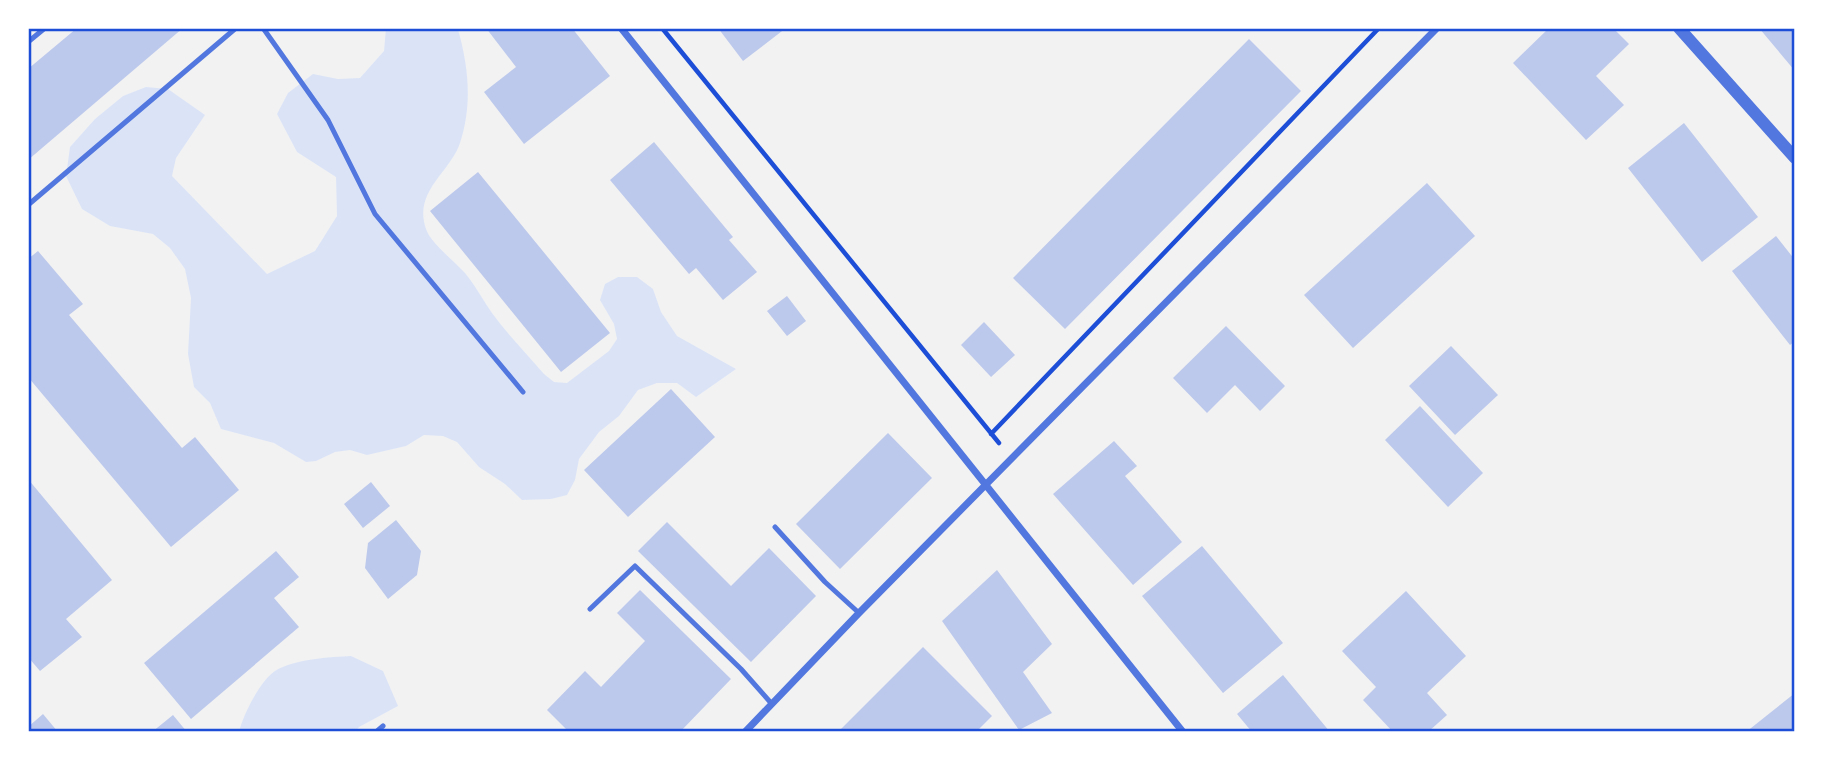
<svg xmlns="http://www.w3.org/2000/svg" width="1823" height="760" font-family="Barlow,sans-serif">
<style>
.green{fill:#dbe4f7}
.building{fill:#bdc9ec}
.lines{fill:none;stroke-linecap:round;stroke-linejoin:round}
.path{stroke:#1d4ed8;stroke-width:4.5}
.service{stroke:#5277de;stroke-width:5}
.minor{stroke:#5277de;stroke-width:7}
.tertiary{stroke:#5277de;stroke-width:12}
.neatline{fill:none;stroke:#1d4ed8;stroke-width:2.5}
</style>
<rect width="100%" height="100%" fill="#f2f2f2"/>
<path class="green" d="M 386,28 L 457,28 L 459,33 C 469,70 472,106 460,143 C 450,173 413,191 426,229 C 430,242 455,262 465,273 C 475,285 483,300 492,313 C 508,335 527,354 544,374 L 554,382 L 567,383 L 609,351 L 617,339 L 614,324 L 600,300 L 605,284 L 618,277 L 637,277 L 653,289 L 661,312 L 677,336 L 736,369 L 696,397 L 677,383 L 657,383 L 638,390 L 619,416 L 599,432 L 579,459 L 575,480 L 567,495 L 551,499 L 522,500 L 505,484 L 479,467 L 457,442 L 443,436 L 424,435 L 406,446 L 367,455 L 350,450 L 335,452 L 316,461 L 306,462 L 274,443 L 221,429 L 210,403 L 194,387 L 188,354 L 191,298 L 185,269 L 170,248 L 153,234 L 110,226 L 82,209 L 66,176 L 70,147 L 95,119 L 123,96 L 146,87 L 168,89 L 205,115 L 176,158 L 172,176 L 267,274 L 315,251 L 337,216 L 336,177 L 297,152 L 277,114 L 288,93 L 313,74 L 338,79 L 360,78 L 384,51 Z
M 351,656 L 383,671 L 398,706 L 359,727 L 355,732 L 239,732 C 243,715 260,681 275,671 C 294,659 330,657 351,656 Z"/>
<path class="building" d="M 77,28 L 183,28 L 28,160 L 28,69 Z
M 486,28 L 572,28 L 610,76 L 524,144 L 484,92 L 516,67 Z
M 718,28 L 786,28 L 743,61 Z
M 1549,28 L 1613,28 L 1629,44 L 1596,76 L 1624,105 L 1586,140 L 1513,63 Z
M 1759,28 L 1795,28 L 1795,71 Z
M 1249,39 L 1301,91 L 1065,329 L 1013,278 Z
M 1684,123 L 1758,217 L 1702,262 L 1628,168 Z
M 654,142 L 733,237 L 729,240 L 757,272 L 723,300 L 696,268 L 689,274 L 610,180 Z
M 478,172 L 610,333 L 561,372 L 430,211 Z
M 1427,183 L 1475,236 L 1353,348 L 1304,295 Z
M 1776,236 L 1795,260 L 1795,341 L 1790,345 L 1732,271 Z
M 38,251 L 83,304 L 69,315 L 182,448 L 195,437 L 239,490 L 171,547 L 28,377 L 28,259 Z
M 787,296 L 806,321 L 787,336 L 767,311 Z
M 984,322 L 1015,355 L 991,377 L 961,345 Z
M 1226,326 L 1285,386 L 1260,411 L 1235,385 L 1207,413 L 1173,378 Z
M 1451,346 L 1498,395 L 1455,435 L 1409,386 Z
M 671,389 L 715,437 L 628,517 L 584,470 Z
M 1420,406 L 1483,473 L 1448,507 L 1385,440 Z
M 888,433 L 932,478 L 840,569 L 796,524 Z
M 1114,441 L 1137,466 L 1125,476 L 1182,542 L 1133,585 L 1053,494 Z
M 28,479 L 112,580 L 66,619 L 82,637 L 40,671 L 28,657 Z
M 371,482 L 390,506 L 363,528 L 344,504 Z
M 396,520 L 421,551 L 417,575 L 388,599 L 365,568 L 368,543 Z
M 667,522 L 731,586 L 769,548 L 816,596 L 751,662 L 638,551 Z
M 1202,546 L 1283,643 L 1223,693 L 1142,596 Z
M 276,551 L 299,577 L 274,598 L 299,627 L 191,719 L 144,663 Z
M 997,570 L 1052,644 L 1023,672 L 1052,713 L 1019,730 L 942,621 Z
M 640,590 L 731,679 L 680,732 L 569,732 L 547,710 L 585,671 L 601,687 L 645,641 L 617,613 Z
M 1406,591 L 1466,656 L 1427,693 L 1447,715 L 1428,732 L 1393,732 L 1363,700 L 1376,687 L 1342,651 Z
M 923,647 L 992,716 L 976,732 L 838,732 Z
M 1283,675 L 1330,732 L 1252,732 L 1237,714 Z
M 1795,693 L 1795,732 L 1746,732 Z
M 43,714 L 58,732 L 28,732 L 28,727 Z
M 173,715 L 187,732 L 152,732 Z"/>
<g class="lines">
<path class="path" d="M 662,28 L 999,443
M 991,434 L 1379,28"/>
<path class="service" d="M 263,28 L 328,120 L 375,214 L 523,392
M 28,42 L 45,28
M 28,205 L 236,28
M 775,527 L 825,582 L 859,613
M 590,609 L 635,566 L 741,669 L 771,703
M 376,732 L 383,726"/>
<path class="minor" d="M 621,28 L 1183,732
M 745,732 L 859,613 L 1437,28"/>
<path class="tertiary" d="M 1679,28 L 1795,158"/>
</g>
<rect width="1823" height="760" fill="none" stroke="#ffffff" stroke-width="60"/>
<rect x="30" y="30" width="1763" height="700" class="neatline"/>
</svg>
